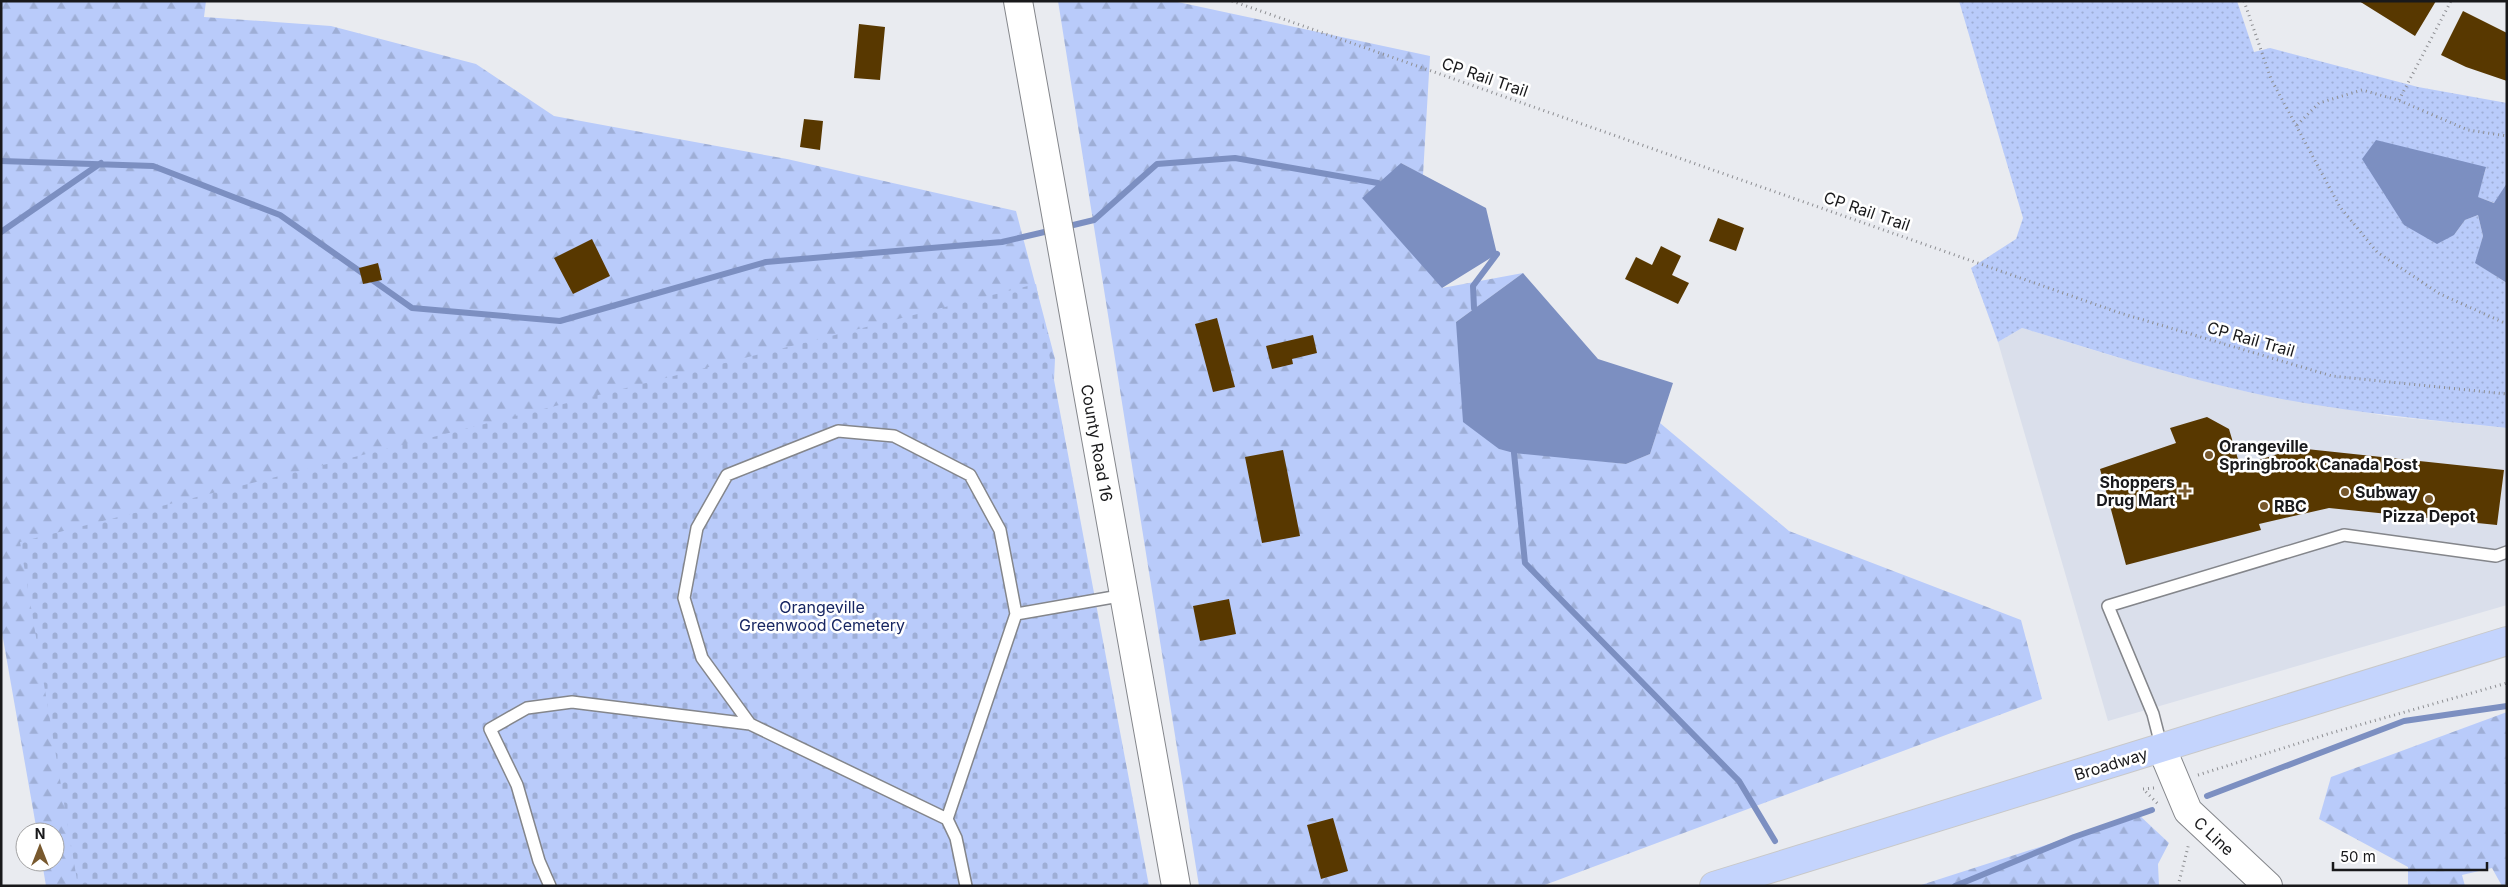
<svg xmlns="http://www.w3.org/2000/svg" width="2508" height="887" font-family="Inter,sans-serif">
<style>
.built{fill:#dadfeb}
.grass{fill:url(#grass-dots)}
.forest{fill:url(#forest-firs)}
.cemetery{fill:url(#cemetery-stones)}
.water{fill:#7c8fc1}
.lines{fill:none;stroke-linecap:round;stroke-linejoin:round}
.stream{stroke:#7c8fc1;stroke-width:6}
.building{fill:#583800}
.lane-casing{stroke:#84868b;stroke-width:14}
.secondary-casing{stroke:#84868b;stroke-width:30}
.primary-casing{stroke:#c8c8c8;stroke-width:30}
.path{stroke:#8d8e92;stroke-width:3;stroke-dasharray:1 4;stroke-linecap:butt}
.lane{stroke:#fff;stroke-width:11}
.secondary{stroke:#fff;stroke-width:28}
.primary{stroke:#c4d4fd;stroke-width:28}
.poi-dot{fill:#78592e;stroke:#fff;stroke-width:2}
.labels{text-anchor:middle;stroke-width:5;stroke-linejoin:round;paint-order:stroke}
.street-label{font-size:16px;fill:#19191b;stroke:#fff}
.poi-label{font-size:16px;font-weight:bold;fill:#19191b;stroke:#fff;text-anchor:start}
.park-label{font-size:16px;fill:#182763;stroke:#fff}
</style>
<defs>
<pattern id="grass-dots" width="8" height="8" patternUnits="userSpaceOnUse" patternTransform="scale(1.25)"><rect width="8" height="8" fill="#b9cbfa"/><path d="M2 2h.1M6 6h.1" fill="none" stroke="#9eaed6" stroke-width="1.8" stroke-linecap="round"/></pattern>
<pattern id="forest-firs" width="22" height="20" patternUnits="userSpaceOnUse" patternTransform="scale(1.25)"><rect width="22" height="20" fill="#b9cbfa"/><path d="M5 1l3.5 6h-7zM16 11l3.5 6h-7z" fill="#9eaed6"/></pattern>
<pattern id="cemetery-stones" width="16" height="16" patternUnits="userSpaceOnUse" patternTransform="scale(1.25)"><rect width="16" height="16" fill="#b9cbfa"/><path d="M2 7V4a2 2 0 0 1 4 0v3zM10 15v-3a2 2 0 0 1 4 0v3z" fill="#9eaed6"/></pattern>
</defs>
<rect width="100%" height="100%" fill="#e9ebf0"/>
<path class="built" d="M 2022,328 L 2116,357 L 2248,392 L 2386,416 L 2507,428 L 2507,605 L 2108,721 L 1998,342 Z"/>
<path class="grass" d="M 1959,1 L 2237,1 L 2254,52 L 2270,48 L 2418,87 L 2507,103 L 2507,183 L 2495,203 L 2477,197 L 2486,168 L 2454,235 L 2465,220 L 2478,215 L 2483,236 L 2476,263 L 2507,283 L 2507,428 C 2420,419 2333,411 2248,392 C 2172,375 2097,351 2022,328 L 1998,342 L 1971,268 L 2016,239 L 2023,218 Z"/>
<path class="forest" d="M 1,1 L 206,1 L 204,17 L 331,26 L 476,64 L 554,116 L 787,159 L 1016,211 L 1055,359 L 1046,552 L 643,886 L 46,886 L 42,862 L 55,862 L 55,832 L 37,832 L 1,627 Z
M 1058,1 L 1173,1 L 1430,56 L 1423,175 L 1401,163 L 1442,288 L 1523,273 L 1456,322 L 1499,449 L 1626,464 L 1650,454 L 1660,423 L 1789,531 L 2021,620 L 2042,699 L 1542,886 L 1199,886 Z
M 2507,712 L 2507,886 L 2502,886 L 2492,868 L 2462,875 L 2465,886 L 2408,886 L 2408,867 L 2319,819 L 2331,777 Z
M 2139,815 L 2169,843 L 2158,864 L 2159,886 L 1918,886 Z"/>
<path class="cemetery" d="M 1036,284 L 1149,886 L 78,886 L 20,542 Z"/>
<path class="water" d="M 2376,140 L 2486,167 L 2478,197 L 2494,203 L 2507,183 L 2507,283 L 2475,263 L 2483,236 L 2478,215 L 2465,220 L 2454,235 L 2437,244 L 2404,225 L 2362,159 Z
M 1401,163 L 1486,208 L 1497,254 L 1442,288 L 1362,198 Z
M 1523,273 L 1598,359 L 1673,383 L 1650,454 L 1626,464 L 1514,453 L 1499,449 L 1463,422 L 1456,322 Z"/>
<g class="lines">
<path class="stream" d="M 1,161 L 153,166 L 280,215 L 412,308 L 560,321 L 766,262 L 1002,242 L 1053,230
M 1065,227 L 1094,220 L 1157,164 L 1235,158 L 1378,183
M 1,232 L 101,163
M 1474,308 L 1473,286 L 1497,254
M 1514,453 L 1525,563 L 1739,781 L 1775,841
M 2207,796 L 2404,721 L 2507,706
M 1955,886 L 2074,837 L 2152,810"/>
</g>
<path class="building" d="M 2359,1 L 2436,1 L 2415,36 Z
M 2463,11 L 2507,33 L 2507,81 L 2466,67 L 2441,55 Z
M 859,24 L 885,27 L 880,80 L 854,78 Z
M 804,119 L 823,121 L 820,150 L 800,147 Z
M 1718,218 L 1744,228 L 1736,251 L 1709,241 Z
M 592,239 L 610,276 L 573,294 L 554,258 Z
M 1661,246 L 1681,256 L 1672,275 L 1689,283 L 1678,304 L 1625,279 L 1636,257 L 1652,265 Z
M 378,263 L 382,280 L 363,284 L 359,268 Z
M 1217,318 L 1235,387 L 1213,392 L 1195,324 Z
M 1313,335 L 1317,353 L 1292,359 L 1293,364 L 1272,369 L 1266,346 Z
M 2207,417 L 2229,429 L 2240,466 L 2297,448 L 2504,470 L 2497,525 L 2329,508 L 2259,524 L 2261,530 L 2126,565 L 2100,469 L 2176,443 L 2170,428 Z
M 1283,450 L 1300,536 L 1262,543 L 1245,457 Z
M 1229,599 L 1236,634 L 1200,641 L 1193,606 Z
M 1333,818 L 1348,871 L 1321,879 L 1307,825 Z"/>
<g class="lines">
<defs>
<path id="lane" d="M 1016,614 L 1125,595
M 750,724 L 702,658 L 684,598 L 697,528 L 727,475 L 838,431 L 894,436 L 970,475 L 1000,530 L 1016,614 L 947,819
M 2162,749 L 2153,714 L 2108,606 L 2344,535 L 2496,556 L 2507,552
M 550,886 L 539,861 L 517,785 L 490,729 L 527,708 L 572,702 L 750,724 L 947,819 L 956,838 L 966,886"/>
<path id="secondary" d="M 1018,1 L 1176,886
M 2162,749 L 2188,811 L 2268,886"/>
<path id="primary" d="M 1714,886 L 2507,641"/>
</defs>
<use href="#lane" class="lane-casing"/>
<use href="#secondary" class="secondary-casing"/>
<use href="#primary" class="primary-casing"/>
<path class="path" d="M 1232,1 L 2120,313 L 2332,376 L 2507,394
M 2244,1 L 2271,79 L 2340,207 L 2377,252 L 2440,294 L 2507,324
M 2399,100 L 2451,1
M 2297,125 L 2319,103 L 2362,90 L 2398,100 L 2468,130 L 2507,136
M 2198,775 L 2331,733 L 2507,683
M 2154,788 L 2143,789 L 2158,804
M 2178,886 L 2189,843"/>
<use href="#lane" class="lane"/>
<use href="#secondary" class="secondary"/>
<use href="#primary" class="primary"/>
</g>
<g class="poi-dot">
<circle cx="2209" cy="455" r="5"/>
<path d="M2182.5 483.5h5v5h5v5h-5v5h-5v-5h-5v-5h5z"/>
<circle cx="2345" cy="492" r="5"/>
<circle cx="2429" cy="499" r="5"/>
<circle cx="2264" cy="506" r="5"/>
</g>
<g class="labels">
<g class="street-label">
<text transform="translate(1485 77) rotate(19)" y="6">CP Rail Trail</text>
<text transform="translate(1867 211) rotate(19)" y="6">CP Rail Trail</text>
<text transform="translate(2251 339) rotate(16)" y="6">CP Rail Trail</text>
<text transform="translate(1097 443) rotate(80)" y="6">County Road 16</text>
<text transform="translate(2111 764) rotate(-17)" y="6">Broadway</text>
<text transform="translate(2214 836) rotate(43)" y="6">C Line</text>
</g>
<g class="poi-label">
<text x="2219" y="452">Orangeville<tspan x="2219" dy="18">Springbrook Canada Post</tspan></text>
<text x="2175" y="488" text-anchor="end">Shoppers<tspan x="2175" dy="18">Drug Mart</tspan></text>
<text x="2355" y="498">Subway</text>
<text x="2274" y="512">RBC</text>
<text x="2429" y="522" text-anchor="middle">Pizza Depot</text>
</g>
<g class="park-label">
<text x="822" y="613">Orangeville<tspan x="822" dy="18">Greenwood Cemetery</tspan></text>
</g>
</g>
<rect width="2508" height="887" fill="none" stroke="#19191b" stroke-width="5"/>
<g transform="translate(40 847)"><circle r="24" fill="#ffffff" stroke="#a3a3a4"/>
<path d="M0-4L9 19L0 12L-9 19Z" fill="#78592e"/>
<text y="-8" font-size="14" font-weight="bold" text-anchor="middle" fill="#19191b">N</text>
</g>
<path d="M2333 862v8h154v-8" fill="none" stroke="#19191b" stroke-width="2.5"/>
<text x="2340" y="862" font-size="15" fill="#19191b" stroke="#ffffff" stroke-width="4" paint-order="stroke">50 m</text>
</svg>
